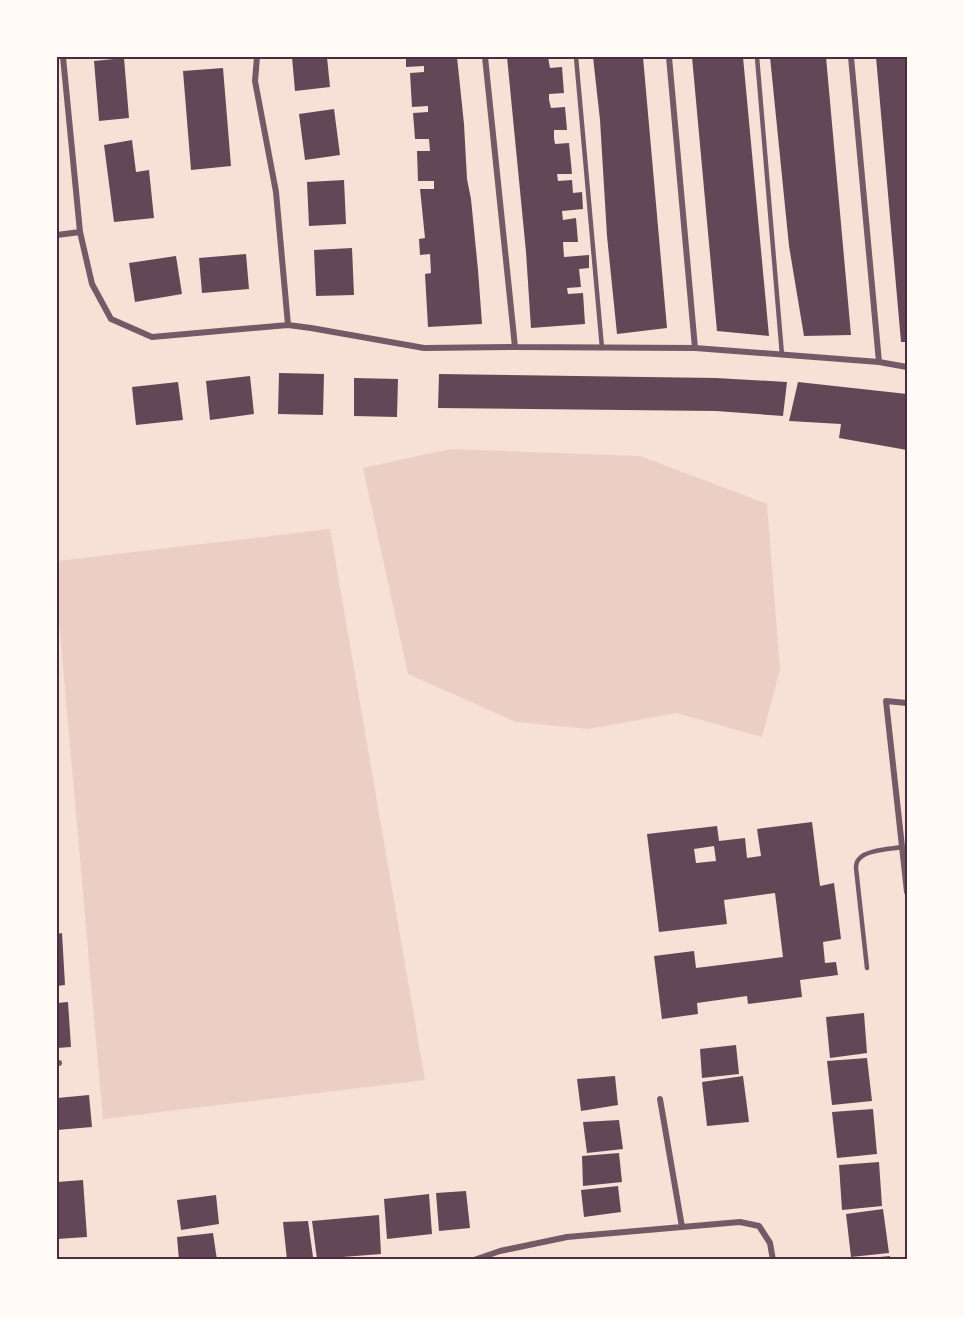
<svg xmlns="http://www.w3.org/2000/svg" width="964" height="1317" font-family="'DejaVu Sans',sans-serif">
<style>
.green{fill:#ebcfc5}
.building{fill:#644757;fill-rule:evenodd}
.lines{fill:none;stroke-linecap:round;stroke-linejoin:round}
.service{stroke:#755966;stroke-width:4.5}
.minor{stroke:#755966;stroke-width:6}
.neatline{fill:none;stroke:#4a2c40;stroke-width:2}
</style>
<rect width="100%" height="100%" fill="#f7e1d7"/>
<path class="green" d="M 450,449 L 640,456 L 767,504 L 780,669 L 762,737 L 676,713 L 589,729 L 516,722 L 408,674 L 363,468 Z
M 330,529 L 425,1080 L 103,1119 L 57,599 L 57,561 Z"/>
<path class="building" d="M 292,57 L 327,57 L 330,87 L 295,91 Z
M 406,57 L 457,57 L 464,124 L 467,179 L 471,199 L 478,270 L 482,324 L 428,327 L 425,274 L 431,273 L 430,254 L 420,255 L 419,239 L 425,238 L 420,189 L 434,189 L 434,181 L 418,181 L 417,151 L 430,151 L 429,139 L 415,139 L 413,113 L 428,112 L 428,106 L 412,107 L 410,73 L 424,72 L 424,66 L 406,67 Z
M 507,57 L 548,57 L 550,68 L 562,67 L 564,93 L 549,94 L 549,100 L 551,108 L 565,107 L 567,130 L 554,130 L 554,138 L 555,144 L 569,143 L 572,174 L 557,174 L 558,181 L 572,180 L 573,193 L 582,192 L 583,209 L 562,211 L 563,220 L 576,218 L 578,242 L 563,242 L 564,257 L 589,255 L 589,268 L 579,269 L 581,287 L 567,288 L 568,294 L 583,293 L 585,324 L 531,328 L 526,252 Z
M 593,57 L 643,57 L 667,328 L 617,334 L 607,236 L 600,120 Z
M 692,57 L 743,57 L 769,336 L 717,331 Z
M 770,57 L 826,57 L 851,335 L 804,336 L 789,246 Z
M 876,57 L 907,57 L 907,342 L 901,342 Z
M 124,58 L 129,118 L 99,121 L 94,61 Z
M 223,68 L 231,166 L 191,170 L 183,71 Z
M 334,109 L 340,155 L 305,160 L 299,114 Z
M 132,140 L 136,172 L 149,170 L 154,218 L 114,222 L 104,145 Z
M 344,180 L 346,224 L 309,226 L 307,182 Z
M 352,248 L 354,295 L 316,296 L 314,250 Z
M 246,254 L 249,289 L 202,293 L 199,258 Z
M 176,256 L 182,294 L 135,302 L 129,263 Z
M 279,373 L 324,374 L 323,415 L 278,414 Z
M 439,374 L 716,378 L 787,382 L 783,416 L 716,411 L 438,408 Z
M 250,376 L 254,414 L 210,420 L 206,381 Z
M 354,378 L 398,379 L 397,417 L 354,416 Z
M 178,382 L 183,420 L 136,425 L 132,387 Z
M 798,382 L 907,394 L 907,450 L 839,438 L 841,424 L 789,421 Z
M 812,822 L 820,886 L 834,883 L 841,939 L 823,942 L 825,963 L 836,962 L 838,975 L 800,980 L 802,997 L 748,1004 L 747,996 L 697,1003 L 698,1014 L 662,1019 L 654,956 L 694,951 L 696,968 L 783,957 L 775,893 L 724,900 L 727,924 L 659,932 L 647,834 L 717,826 L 719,841 L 745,838 L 747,858 L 761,856 L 757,829 ZM 714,846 L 716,861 L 696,863 L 694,849 Z
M 62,933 L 65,985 L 57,986 L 57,934 Z
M 68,1002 L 71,1047 L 57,1048 L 57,1003 Z
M 864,1013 L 867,1053 L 830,1058 L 826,1017 Z
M 736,1045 L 739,1074 L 702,1078 L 700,1049 Z
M 867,1058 L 872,1101 L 832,1105 L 827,1061 Z
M 615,1076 L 618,1105 L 581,1111 L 577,1079 Z
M 743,1076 L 749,1122 L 707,1126 L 702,1082 Z
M 89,1095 L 92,1127 L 57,1130 L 57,1098 Z
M 873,1109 L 877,1154 L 837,1158 L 832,1112 Z
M 619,1120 L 623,1149 L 587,1153 L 583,1122 Z
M 619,1153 L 622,1182 L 583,1186 L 582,1156 Z
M 879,1162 L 882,1206 L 842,1210 L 839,1165 Z
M 83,1180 L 87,1237 L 57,1239 L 57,1182 Z
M 618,1186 L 621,1212 L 584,1217 L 581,1190 Z
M 466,1191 L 470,1228 L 439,1231 L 436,1193 Z
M 429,1194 L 432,1234 L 387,1239 L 384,1199 Z
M 216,1195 L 219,1224 L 181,1230 L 177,1200 Z
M 883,1209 L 889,1253 L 851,1257 L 846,1214 Z
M 379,1215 L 381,1254 L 317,1259 L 312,1221 Z
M 308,1221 L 313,1257 L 287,1260 L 283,1222 Z
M 213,1233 L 217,1260 L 179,1260 L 177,1237 Z
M 890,1256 L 890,1260 L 869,1260 L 869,1258 Z"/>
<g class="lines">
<path class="service" d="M 576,57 L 602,348
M 757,57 L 782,355
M 867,968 L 856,868 C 856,865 857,861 859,859 C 865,850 891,849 902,847"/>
<path class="minor" d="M 63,57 L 80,232 L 92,284 L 111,319 L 152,337 L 288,325 L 311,328 L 424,348 L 515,347 L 695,348 L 879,362 L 907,367
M 257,57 L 255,81 L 276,192 L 288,325
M 485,57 L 515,347
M 669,57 L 695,348
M 851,57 L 879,362
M 57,235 L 80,232
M 907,703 L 886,701 L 907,892
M 57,1063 L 59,1063
M 660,1099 L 682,1227 L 740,1222 L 759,1226 L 770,1243 L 773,1260
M 474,1260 L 500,1251 L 567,1237 L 682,1227"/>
</g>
<rect width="964" height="1317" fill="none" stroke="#fffaf5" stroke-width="117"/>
<rect x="58" y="58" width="848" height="1200" class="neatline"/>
</svg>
